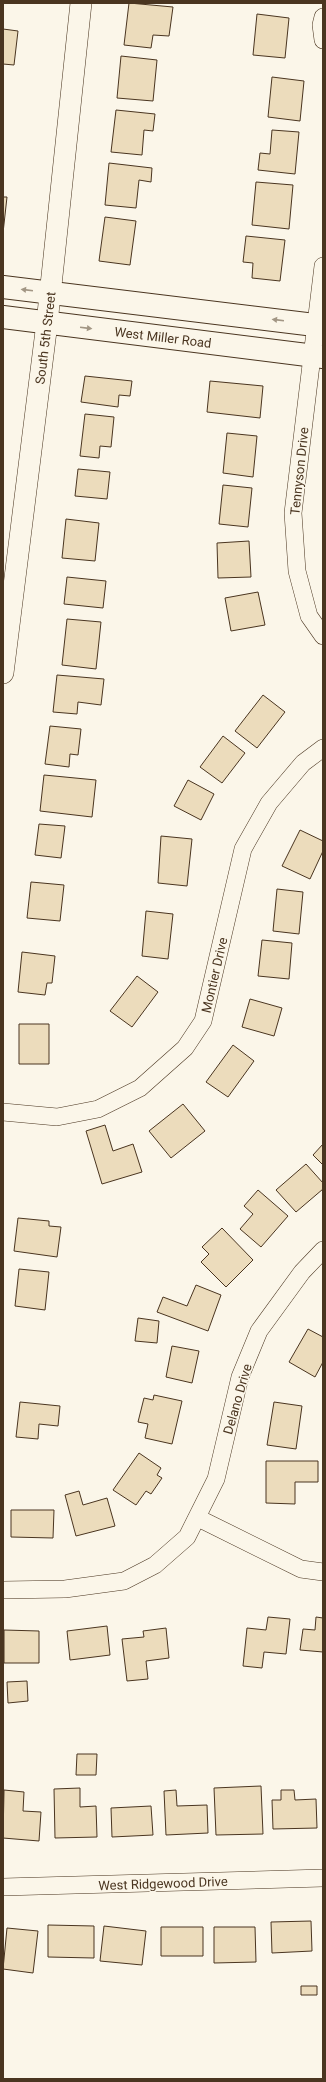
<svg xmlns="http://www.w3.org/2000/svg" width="326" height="2082" font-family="Roboto,sans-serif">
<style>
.building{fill:#ecdcbc;stroke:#4a3520}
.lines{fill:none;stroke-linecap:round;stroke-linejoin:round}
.minor-casing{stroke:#4a3520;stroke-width:18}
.tertiary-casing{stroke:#4a3520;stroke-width:22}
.secondary-casing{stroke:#4a3520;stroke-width:24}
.minor{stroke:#fbf6e9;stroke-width:17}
.tertiary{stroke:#fbf6e9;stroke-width:21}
.secondary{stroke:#fbf6e9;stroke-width:22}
.oneway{fill:#a29684}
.labels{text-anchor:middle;stroke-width:3;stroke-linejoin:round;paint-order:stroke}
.street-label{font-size:13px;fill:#4a3520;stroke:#fbf6e9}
</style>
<rect width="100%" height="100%" fill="#fbf6e9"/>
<path class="building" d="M 129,3 L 173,7 L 169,36 L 153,35 L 151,48 L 124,45 Z
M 257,14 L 289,18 L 285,58 L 253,55 Z
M 3,29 L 18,31 L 14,65 L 3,64 Z
M 121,56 L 157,60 L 153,101 L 117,98 Z
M 272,77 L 304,81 L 300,121 L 268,117 Z
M 116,110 L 155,114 L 153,131 L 144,130 L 142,155 L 111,152 Z
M 272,130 L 299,132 L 295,174 L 258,170 L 260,153 L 270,154 Z
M 109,163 L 152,168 L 151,182 L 139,180 L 136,208 L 105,205 Z
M 256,182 L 293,185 L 289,229 L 252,225 Z
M 3,197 L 7,197 L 3,233 Z
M 105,217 L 136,221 L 130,265 L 99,261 Z
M 246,236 L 285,240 L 280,281 L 252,278 L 253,263 L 243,262 Z
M 85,376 L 132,381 L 130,396 L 119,395 L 118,407 L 81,402 Z
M 210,381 L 263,386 L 260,418 L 207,412 Z
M 85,414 L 114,417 L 111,447 L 100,446 L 99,458 L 80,456 Z
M 227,433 L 257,436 L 253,477 L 223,473 Z
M 78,469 L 110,472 L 107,499 L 75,496 Z
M 223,485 L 252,488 L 248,527 L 219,524 Z
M 66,519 L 99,523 L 95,561 L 62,558 Z
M 249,541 L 251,577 L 218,578 L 217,543 Z
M 67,577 L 106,581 L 103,608 L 64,604 Z
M 258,592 L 265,625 L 231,631 L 225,598 Z
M 67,619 L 101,622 L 96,669 L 62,665 Z
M 57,675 L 104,679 L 101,705 L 78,702 L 77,714 L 53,712 Z
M 263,695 L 285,712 L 257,748 L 235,731 Z
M 50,726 L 81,729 L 78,755 L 70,754 L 69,767 L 45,764 Z
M 223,736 L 245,753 L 222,783 L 200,767 Z
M 44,775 L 96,780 L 92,817 L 40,811 Z
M 188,780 L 214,794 L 201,820 L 174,806 Z
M 39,824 L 65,826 L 61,858 L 35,855 Z
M 300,830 L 323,841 L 323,851 L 310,879 L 282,866 Z
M 161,836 L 192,839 L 187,886 L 158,883 Z
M 31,882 L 64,885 L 60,921 L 27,918 Z
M 277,889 L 303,892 L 299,934 L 273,931 Z
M 146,911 L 173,914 L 168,959 L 142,956 Z
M 262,940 L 292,943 L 289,979 L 258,976 Z
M 22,952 L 55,956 L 52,983 L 47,983 L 45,995 L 18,992 Z
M 137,976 L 158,992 L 132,1027 L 110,1011 Z
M 250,999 L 282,1008 L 274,1036 L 242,1027 Z
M 19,1024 L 49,1024 L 49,1064 L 19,1064 Z
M 233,1045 L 254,1061 L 228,1097 L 206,1082 Z
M 183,1104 L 205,1131 L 171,1158 L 149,1131 Z
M 105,1125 L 113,1151 L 133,1144 L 142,1172 L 102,1184 L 86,1131 Z
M 323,1144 L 323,1165 L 313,1155 Z
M 306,1164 L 323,1183 L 323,1189 L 296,1212 L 276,1190 Z
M 258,1190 L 288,1216 L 261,1247 L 240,1229 L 253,1214 L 244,1206 Z
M 18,1218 L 49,1221 L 49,1226 L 61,1227 L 57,1257 L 14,1251 Z
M 222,1228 L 253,1260 L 226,1287 L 201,1262 L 209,1254 L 202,1247 Z
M 19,1269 L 49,1272 L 45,1310 L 15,1306 Z
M 196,1285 L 221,1295 L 208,1331 L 157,1312 L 163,1297 L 187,1306 Z
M 138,1318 L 159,1321 L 157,1343 L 135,1341 Z
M 308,1329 L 323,1337 L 323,1362 L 315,1377 L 289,1362 Z
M 172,1346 L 199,1351 L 192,1383 L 166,1377 Z
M 154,1395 L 182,1401 L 172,1444 L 145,1438 L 148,1424 L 138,1422 L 144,1398 L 153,1400 Z
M 20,1402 L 60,1406 L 58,1426 L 39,1424 L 38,1439 L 16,1437 Z
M 274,1402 L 302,1406 L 296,1449 L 267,1445 Z
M 139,1453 L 161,1468 L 157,1475 L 162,1478 L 151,1494 L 146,1491 L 136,1505 L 113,1490 Z
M 266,1461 L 318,1461 L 318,1482 L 295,1482 L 295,1504 L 266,1503 Z
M 79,1491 L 83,1505 L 107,1498 L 115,1526 L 76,1536 L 65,1495 Z
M 11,1510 L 54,1510 L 53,1538 L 11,1537 Z
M 268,1617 L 290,1619 L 286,1654 L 264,1652 L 262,1668 L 243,1666 L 247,1628 L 266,1630 Z
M 316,1617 L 323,1618 L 323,1652 L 300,1650 L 303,1629 L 315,1630 Z
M 107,1626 L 110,1655 L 70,1660 L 67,1631 Z
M 166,1628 L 169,1658 L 146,1661 L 148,1679 L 127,1681 L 122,1639 L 144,1637 L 143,1631 Z
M 4,1630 L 39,1631 L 39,1663 L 4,1663 Z
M 27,1681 L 28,1701 L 8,1703 L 7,1682 Z
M 77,1754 L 97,1754 L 96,1775 L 76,1775 Z
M 261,1786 L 263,1834 L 216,1835 L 214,1788 Z
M 80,1788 L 80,1807 L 96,1806 L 97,1837 L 55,1838 L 54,1789 Z
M 4,1790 L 24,1792 L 23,1811 L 41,1812 L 39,1841 L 3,1838 Z
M 176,1790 L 177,1806 L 207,1805 L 208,1833 L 166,1835 L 164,1791 Z
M 281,1790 L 294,1790 L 295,1800 L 316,1799 L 317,1828 L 273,1829 L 272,1800 L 281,1800 Z
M 151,1806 L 153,1835 L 112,1837 L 111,1808 Z
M 311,1921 L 312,1951 L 272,1953 L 271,1922 Z
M 48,1925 L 94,1926 L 94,1958 L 48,1957 Z
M 104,1926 L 146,1931 L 142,1965 L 100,1961 Z
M 161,1927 L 203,1927 L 203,1956 L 161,1956 Z
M 214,1927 L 255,1927 L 256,1962 L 214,1963 Z
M 7,1928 L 38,1931 L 33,1973 L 3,1969 Z
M 301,1986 L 317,1986 L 317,1995 L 301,1995 Z"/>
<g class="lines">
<defs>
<path id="minor" d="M 323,17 L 321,25 L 323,40
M 323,266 L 293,513 L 297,571 L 309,616 L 323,636
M 3,1112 L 57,1117 L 98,1109 L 140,1088 L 185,1048 L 203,1021 L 243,849 L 269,803 L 303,763 L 323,748
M 198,1518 L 301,1569 L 323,1572
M 3,1590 L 65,1589 L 124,1581 L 155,1565 L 187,1537 L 216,1479 L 240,1377 L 259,1331 L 302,1272 L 323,1250
M 3,1887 L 323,1878"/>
<path id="tertiary" d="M 3,673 L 47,323 L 81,3"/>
<path id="secondary" d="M 3,287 L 323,326
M 3,317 L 323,357"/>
</defs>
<use href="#minor" class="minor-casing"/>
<use href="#tertiary" class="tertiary-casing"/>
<use href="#secondary" class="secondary-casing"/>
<use href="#minor" class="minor"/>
<use href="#tertiary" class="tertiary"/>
<use href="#secondary" class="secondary"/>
</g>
<defs><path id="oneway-solid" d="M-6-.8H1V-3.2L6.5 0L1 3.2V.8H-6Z"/></defs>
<g class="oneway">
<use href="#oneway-solid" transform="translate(27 290) rotate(-173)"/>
<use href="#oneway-solid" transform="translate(278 320) rotate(-173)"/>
<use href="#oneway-solid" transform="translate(86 328) rotate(7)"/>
</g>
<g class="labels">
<g class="street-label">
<text transform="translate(163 337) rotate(7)" y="5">West Miller Road</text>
<text transform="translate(45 338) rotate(-83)" y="5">South 5th Street</text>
<text transform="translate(299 471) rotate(-84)" y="5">Tennyson Drive</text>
<text transform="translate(214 975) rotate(-77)" y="5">Montier Drive</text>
<text transform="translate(237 1399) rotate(-74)" y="5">Delano Drive</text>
<text transform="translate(163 1883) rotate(-2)" y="5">West Ridgewood Drive</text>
</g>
</g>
<rect width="326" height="2082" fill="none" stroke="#4a3520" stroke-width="8"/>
</svg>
